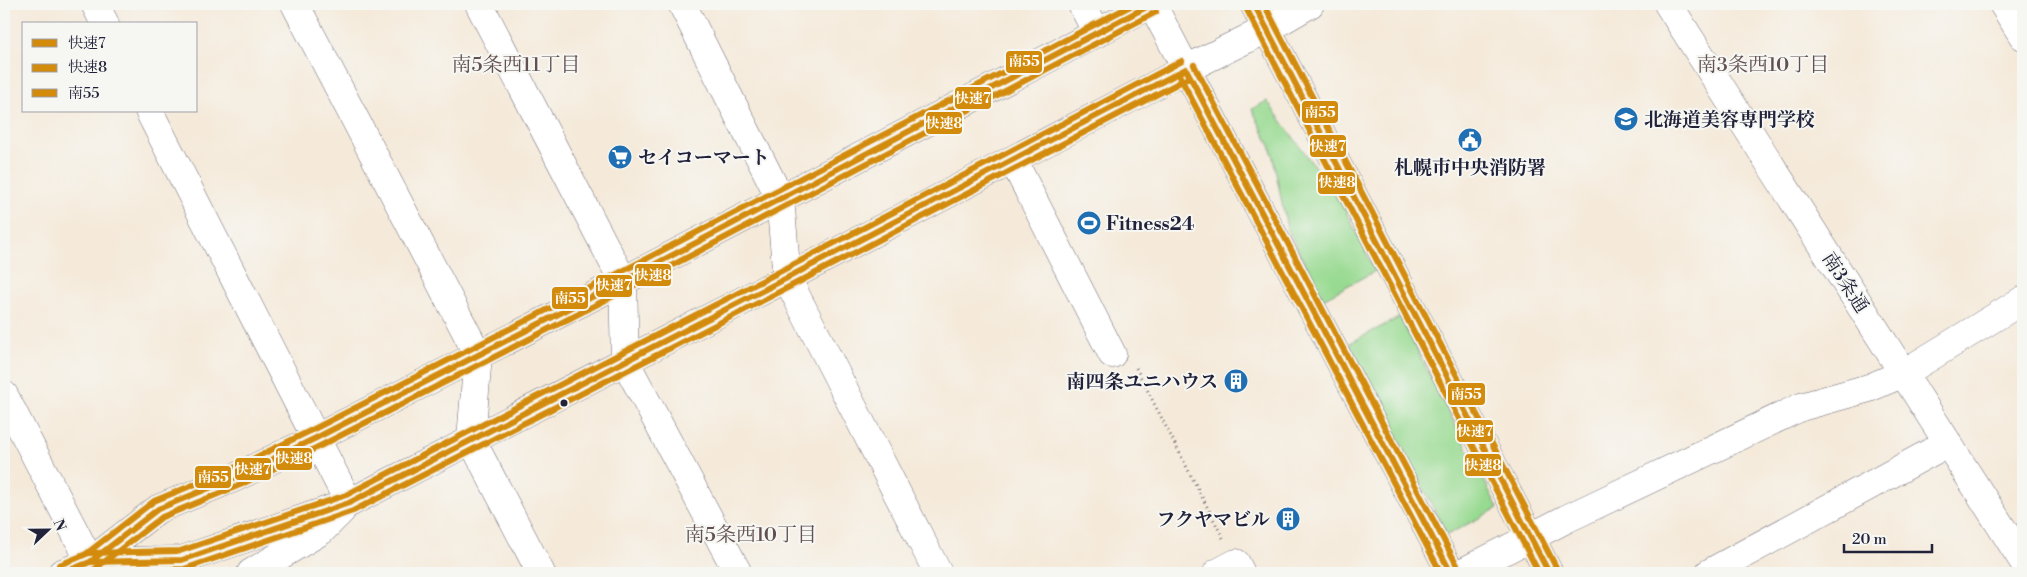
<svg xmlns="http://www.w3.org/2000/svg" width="2027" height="577" font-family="'Libre Bodoni','Noto Serif JP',serif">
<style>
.green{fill:#98da91;stroke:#5d7e66}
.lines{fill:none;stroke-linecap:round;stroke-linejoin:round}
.minor-casing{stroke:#6c6873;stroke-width:29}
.highway-casing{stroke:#6c6873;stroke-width:29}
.path{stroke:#6c6873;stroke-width:3;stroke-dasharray:1 4;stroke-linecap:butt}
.minor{stroke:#fff;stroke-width:28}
.highway{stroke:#fff;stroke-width:28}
.bus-1-casing{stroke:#f6f6f2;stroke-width:10}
.bus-2-casing{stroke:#f6f6f2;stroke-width:10}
.bus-3-casing{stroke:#f6f6f2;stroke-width:10}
.bus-1{stroke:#d38b0c;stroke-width:6}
.bus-2{stroke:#d38b0c;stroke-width:6}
.bus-3{stroke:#d38b0c;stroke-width:6}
.bus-dot{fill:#22223b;stroke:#f6f6f2;stroke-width:2}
.labels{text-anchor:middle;stroke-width:4;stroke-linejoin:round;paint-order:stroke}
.poi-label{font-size:19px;font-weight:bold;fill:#22223b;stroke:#f6f6f2;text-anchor:start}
.street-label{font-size:19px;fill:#22223b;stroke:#f6f6f2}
.neighbourhood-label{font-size:20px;fill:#614f52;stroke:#f6f6f2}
.line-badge{stroke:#f6f6f2;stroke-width:2}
.badge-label{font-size:14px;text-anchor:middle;font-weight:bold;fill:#fff}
</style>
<rect width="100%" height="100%" fill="#f6f6f2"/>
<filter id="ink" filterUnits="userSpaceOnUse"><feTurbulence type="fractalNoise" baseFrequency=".02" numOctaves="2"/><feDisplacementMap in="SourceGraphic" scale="10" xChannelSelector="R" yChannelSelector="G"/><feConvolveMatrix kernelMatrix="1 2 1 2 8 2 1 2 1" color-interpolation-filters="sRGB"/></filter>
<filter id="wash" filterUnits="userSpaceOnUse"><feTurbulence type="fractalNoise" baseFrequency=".0096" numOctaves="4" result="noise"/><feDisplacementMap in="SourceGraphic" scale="20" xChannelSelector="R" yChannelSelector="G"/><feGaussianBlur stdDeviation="1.12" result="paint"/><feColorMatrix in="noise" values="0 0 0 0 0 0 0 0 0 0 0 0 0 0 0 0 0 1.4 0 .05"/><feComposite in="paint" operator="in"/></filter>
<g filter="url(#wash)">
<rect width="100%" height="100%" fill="#f5eada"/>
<path class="green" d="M 1267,101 L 1344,207 L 1375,271 L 1323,299 L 1287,228 L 1271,148 L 1252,109 Z
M 1400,317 L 1498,508 L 1447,535 L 1350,343 Z"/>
</g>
<g filter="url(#ink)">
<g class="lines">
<defs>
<path id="minor" d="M 95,4 L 105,24
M 295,4 L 478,355 L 471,439 L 541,573
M 479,4 L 623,281 L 625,361 L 738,573
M 682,4 L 780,198 L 787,278 L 938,573
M 1082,4 L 1097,33
M 1152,4 L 1451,573
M 1254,4 L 1549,573
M 1668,4 L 2023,561
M 2003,4 L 2023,36
M 149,111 L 349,503
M 1013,160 L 1112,354
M 4,395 L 96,573
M 1217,573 L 1236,563 L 1241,573
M 1461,573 L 1566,519 L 1801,407 L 1869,388 L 1904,373 L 2023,300
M 1709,573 L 1948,443"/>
<path id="highway" d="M 90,562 L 182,560 L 349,503 L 787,278 L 1186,69 L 1267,29 L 1310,4
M 62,573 L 90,562 L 158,509 L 236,477 L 316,438 L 623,281 L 1152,4
M 251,573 L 321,531 L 341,511"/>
</defs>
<use href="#minor" class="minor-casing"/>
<use href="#highway" class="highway-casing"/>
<path class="path" d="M 1136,368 L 1223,538"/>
<use href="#minor" class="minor"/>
<use href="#highway" class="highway"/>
<defs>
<path id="bus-1" d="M 1254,4 L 1549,573
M 1186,69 L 1451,573
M 78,567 L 90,562 L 158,509 L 236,477 L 316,438 L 623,281 L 1152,4
M 62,573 L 90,562 L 182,560 L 349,503 L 787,278 L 1186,69"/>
<path id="bus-2" d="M 1246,8 L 1539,573
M 1178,73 L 1441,573
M 85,573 L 92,571 L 184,569 L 353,511 L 791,286 L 1190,77
M 86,573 L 95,569 L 162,517 L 240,485 L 320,446 L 627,289 L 1156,12"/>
<path id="bus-3" d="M 1264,4 L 1557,569
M 1194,65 L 1459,569
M 75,559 L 86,554 L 154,501 L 232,469 L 312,430 L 619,273 L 1134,4
M 59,565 L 89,553 L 180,551 L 346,495 L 783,270 L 1182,61"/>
</defs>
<use href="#bus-1" class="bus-1-casing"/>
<use href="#bus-2" class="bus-2-casing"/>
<use href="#bus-3" class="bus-3-casing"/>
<use href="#bus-1" class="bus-1"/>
<use href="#bus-2" class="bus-2"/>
<use href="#bus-3" class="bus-3"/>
</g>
</g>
<defs>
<symbol id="university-disc" viewBox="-11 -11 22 22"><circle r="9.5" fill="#1f6fb2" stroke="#f6f6f2"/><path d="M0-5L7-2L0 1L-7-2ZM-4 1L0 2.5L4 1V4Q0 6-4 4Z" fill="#fff"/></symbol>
<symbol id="civic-disc" viewBox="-11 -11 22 22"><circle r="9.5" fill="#1f6fb2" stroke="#f6f6f2"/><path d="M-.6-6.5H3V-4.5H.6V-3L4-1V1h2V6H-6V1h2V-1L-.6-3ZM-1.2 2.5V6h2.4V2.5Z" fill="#fff"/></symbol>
<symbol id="supermarket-disc" viewBox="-11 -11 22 22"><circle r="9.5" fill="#1f6fb2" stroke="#f6f6f2"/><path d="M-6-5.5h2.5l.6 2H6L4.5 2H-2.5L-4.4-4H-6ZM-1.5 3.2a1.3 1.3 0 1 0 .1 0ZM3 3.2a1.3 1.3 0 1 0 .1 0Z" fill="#fff"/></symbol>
<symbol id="stadium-disc" viewBox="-11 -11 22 22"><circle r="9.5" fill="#1f6fb2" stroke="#f6f6f2"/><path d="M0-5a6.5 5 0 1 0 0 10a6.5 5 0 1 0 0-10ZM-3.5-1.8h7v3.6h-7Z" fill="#fff"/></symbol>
<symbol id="building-disc" viewBox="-11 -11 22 22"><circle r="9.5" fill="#1f6fb2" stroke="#f6f6f2"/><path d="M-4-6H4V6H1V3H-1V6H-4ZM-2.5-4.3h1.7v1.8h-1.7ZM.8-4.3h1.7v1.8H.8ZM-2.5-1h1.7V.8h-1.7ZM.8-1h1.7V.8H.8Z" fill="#fff"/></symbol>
</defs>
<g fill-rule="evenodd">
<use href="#university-disc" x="1612" y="105" width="28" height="28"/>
<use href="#civic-disc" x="1456" y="126" width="28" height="28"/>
<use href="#supermarket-disc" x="606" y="143" width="28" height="28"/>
<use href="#stadium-disc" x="1075" y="209" width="28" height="28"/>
<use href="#building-disc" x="1222" y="367" width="28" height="28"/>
<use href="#building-disc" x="1274" y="505" width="28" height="28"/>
</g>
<circle class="bus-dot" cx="564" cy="403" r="4.5"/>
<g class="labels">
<g class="poi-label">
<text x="1644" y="126">北海道美容専門学校</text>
<text x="638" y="164">セイコーマート</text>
<text x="1470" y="174" text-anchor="middle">札幌市中央消防署</text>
<text x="1106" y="230">Fitness24</text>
<text x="1218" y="388" text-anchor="end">南四条ユニハウス</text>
<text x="1270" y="526" text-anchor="end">フクヤマビル</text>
</g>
<g class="street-label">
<text transform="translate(1846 282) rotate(57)" y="7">南3条通</text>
</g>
<g class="neighbourhood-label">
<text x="516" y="71">南5条西11丁目</text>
<text x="1763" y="71">南3条西10丁目</text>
<text x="751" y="541">南5条西10丁目</text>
</g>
</g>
<g class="line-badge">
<rect x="1005" y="50" width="38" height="24" rx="5" fill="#d38b0c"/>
<rect x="954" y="86" width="38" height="24" rx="5" fill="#d38b0c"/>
<rect x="1301" y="100" width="38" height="24" rx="5" fill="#d38b0c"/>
<rect x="925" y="111" width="38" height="24" rx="5" fill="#d38b0c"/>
<rect x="1309" y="134" width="38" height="24" rx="5" fill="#d38b0c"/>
<rect x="1317" y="171" width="39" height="24" rx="5" fill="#d38b0c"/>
<rect x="634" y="263" width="38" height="24" rx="5" fill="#d38b0c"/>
<rect x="595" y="274" width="38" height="24" rx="5" fill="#d38b0c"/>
<rect x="551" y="286" width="38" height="24" rx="5" fill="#d38b0c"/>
<rect x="1447" y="382" width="39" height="24" rx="5" fill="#d38b0c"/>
<rect x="1456" y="419" width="38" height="24" rx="5" fill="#d38b0c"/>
<rect x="275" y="447" width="38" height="24" rx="5" fill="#d38b0c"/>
<rect x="1464" y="453" width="38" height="24" rx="5" fill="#d38b0c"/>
<rect x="234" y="457" width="38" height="24" rx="5" fill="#d38b0c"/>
<rect x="194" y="465" width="38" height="24" rx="5" fill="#d38b0c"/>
</g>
<g class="badge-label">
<text x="1024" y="66">南55</text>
<text x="973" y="103">快速7</text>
<text x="1320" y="117">南55</text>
<text x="944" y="128">快速8</text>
<text x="1328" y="151">快速7</text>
<text x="1337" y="187">快速8</text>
<text x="653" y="280">快速8</text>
<text x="614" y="290">快速7</text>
<text x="570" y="303">南55</text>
<text x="1466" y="399">南55</text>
<text x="1475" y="436">快速7</text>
<text x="294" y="463">快速8</text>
<text x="1483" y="470">快速8</text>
<text x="253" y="474">快速7</text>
<text x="213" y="482">南55</text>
</g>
<rect width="2027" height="577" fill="none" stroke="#f6f6f2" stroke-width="20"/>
<rect x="22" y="22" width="175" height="90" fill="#f6f6f2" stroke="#a1a1a9"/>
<rect x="32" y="39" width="25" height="8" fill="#d38b0c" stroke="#a1a1a9"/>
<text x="68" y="48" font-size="15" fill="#22223b">快速7</text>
<rect x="32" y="64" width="25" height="8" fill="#d38b0c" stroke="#a1a1a9"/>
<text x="68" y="72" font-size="15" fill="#22223b">快速8</text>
<rect x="32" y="89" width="25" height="8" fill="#d38b0c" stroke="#a1a1a9"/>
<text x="68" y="98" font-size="15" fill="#22223b">南55</text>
<g transform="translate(48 530) rotate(68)" stroke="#f6f6f2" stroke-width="4" paint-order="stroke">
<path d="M0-4L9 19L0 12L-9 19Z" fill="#22223b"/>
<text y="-8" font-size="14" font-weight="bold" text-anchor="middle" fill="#22223b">N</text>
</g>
<path d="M1844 544v8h88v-8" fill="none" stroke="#22223b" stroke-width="2.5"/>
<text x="1852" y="544" font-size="15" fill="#22223b" stroke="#f6f6f2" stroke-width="4" paint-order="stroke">20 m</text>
</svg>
